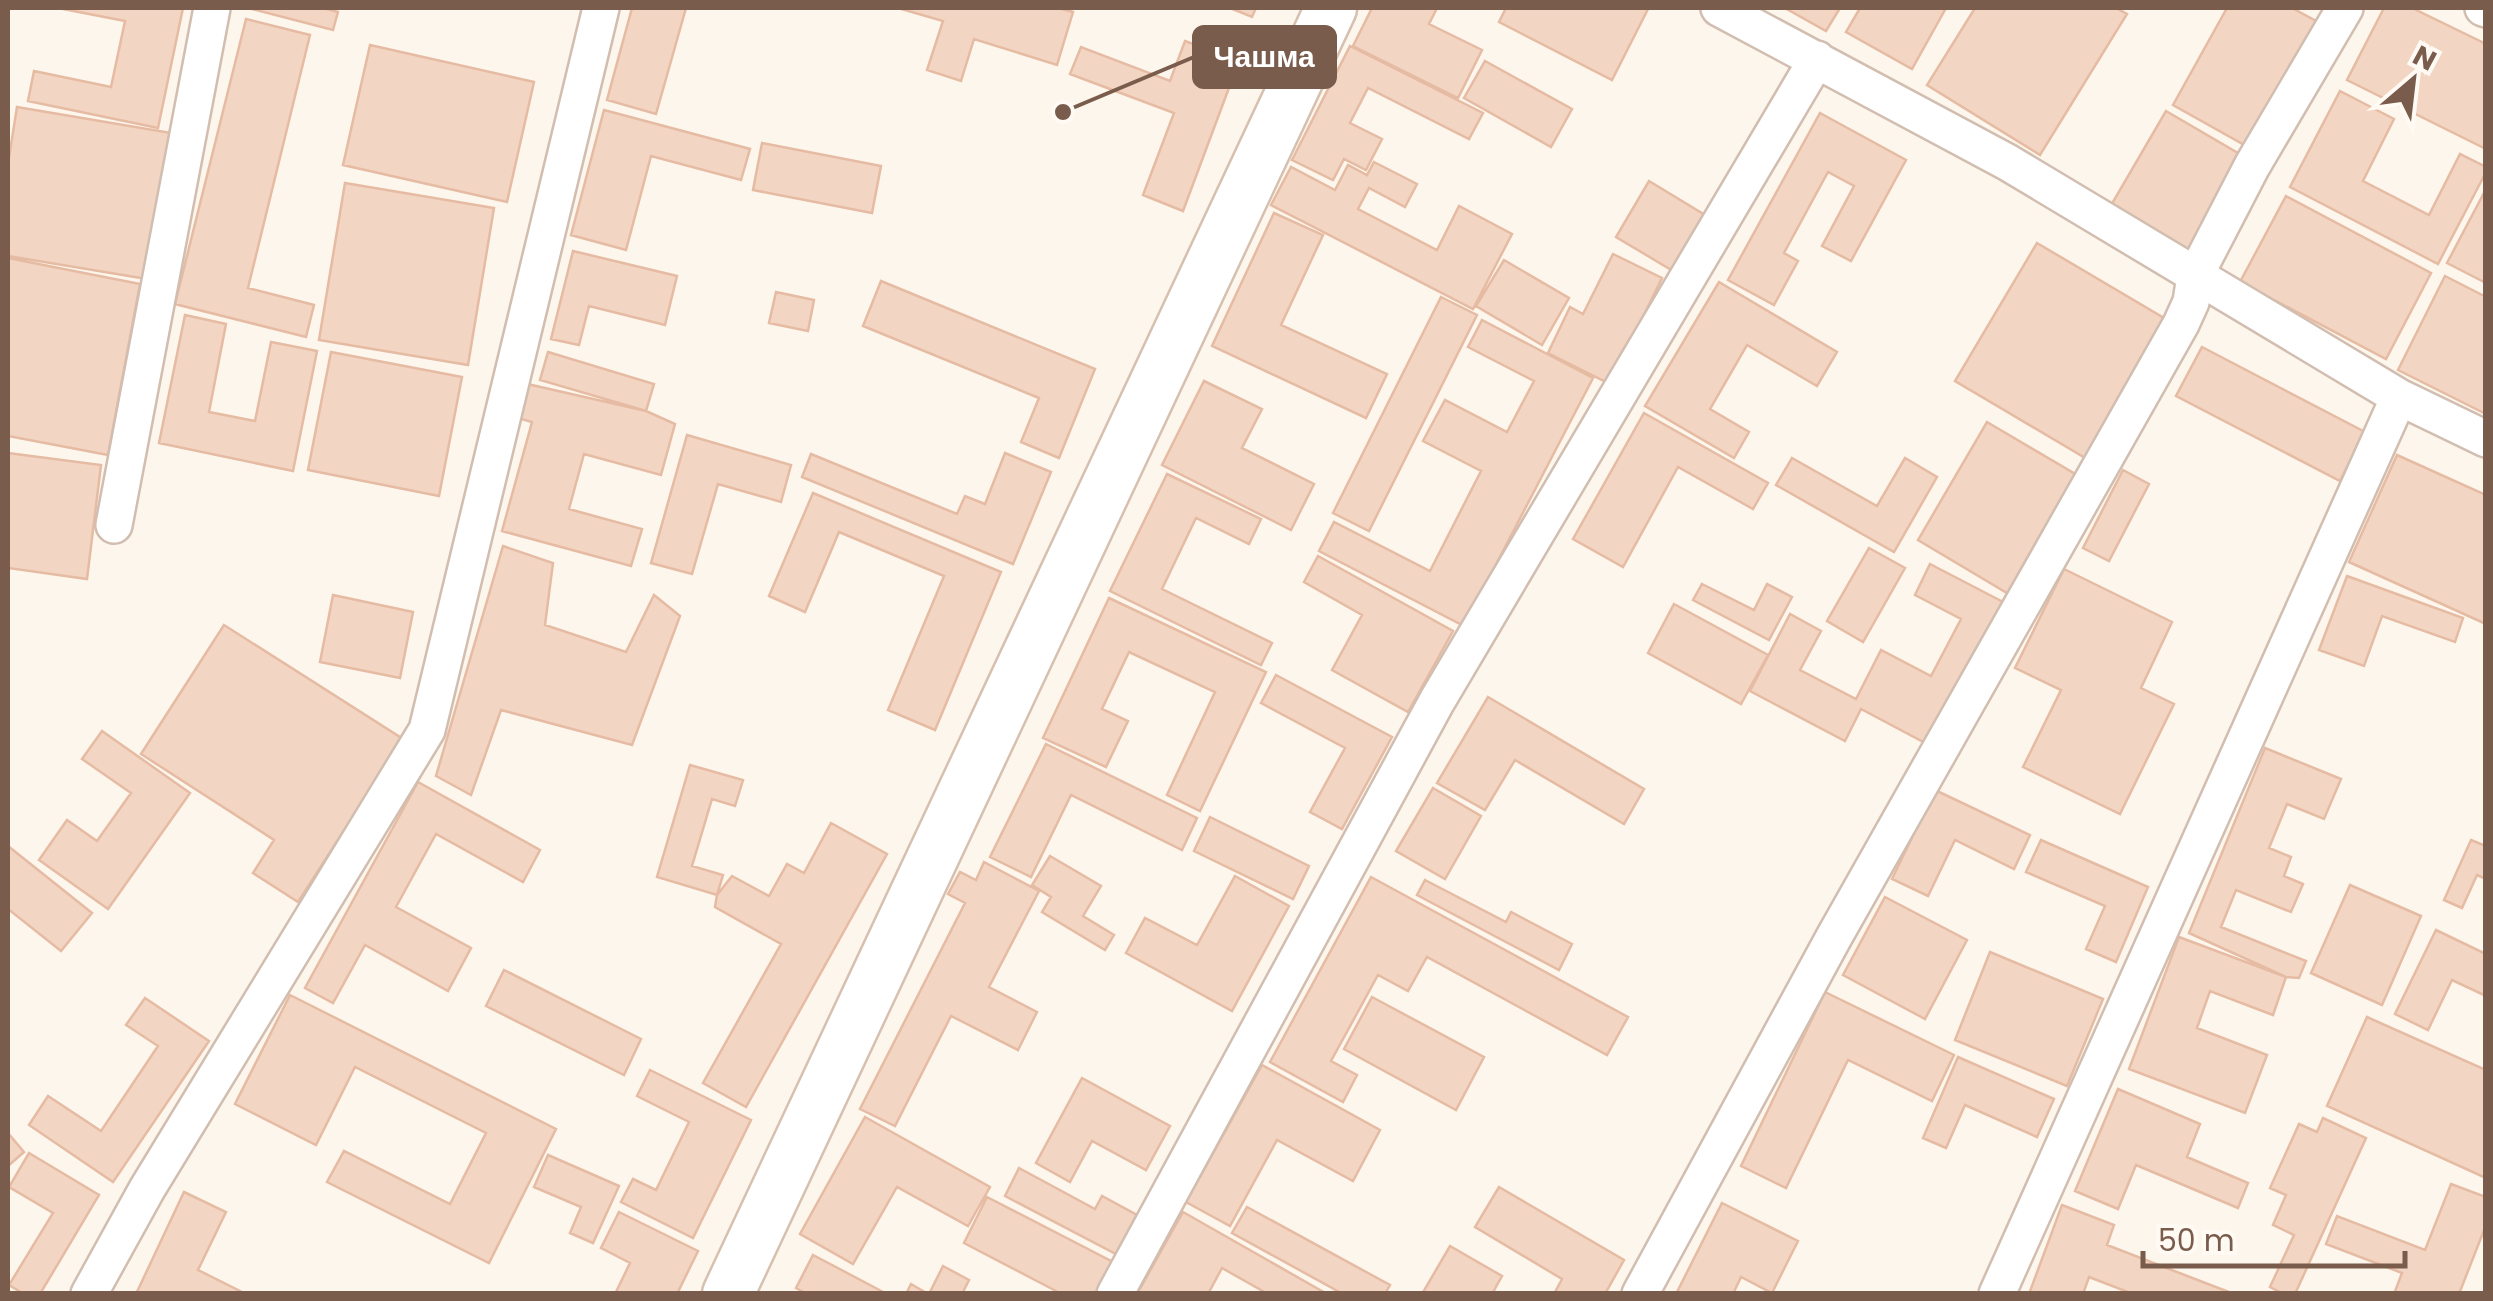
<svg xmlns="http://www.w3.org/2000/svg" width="2493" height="1301" font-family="Poppins,sans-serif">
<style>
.building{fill:#f3d5c3;stroke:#e6bba3;stroke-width:2.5}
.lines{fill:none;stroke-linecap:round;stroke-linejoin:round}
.street-casing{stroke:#d1beb0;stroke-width:40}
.secondary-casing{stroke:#d6c0b0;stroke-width:55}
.street{stroke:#fff;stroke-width:35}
.secondary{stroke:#fff;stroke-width:50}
.leader{fill:none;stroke:#7a5c4d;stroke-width:4}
.callout-dot{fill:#7a5c4d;stroke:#fffaf3;stroke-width:4}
.callout{fill:#7a5c4d;stroke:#7a5c4d;stroke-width:4}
.callout-label{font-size:30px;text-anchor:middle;font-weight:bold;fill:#fff}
</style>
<rect width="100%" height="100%" fill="#fdf6ec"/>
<path class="building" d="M 58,8 L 183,8 L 158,128 L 28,101 L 34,71 L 111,87 L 125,21 Z
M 248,8 L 323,8 L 338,12 L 333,30 Z
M 632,8 L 686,8 L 656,114 L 607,100 Z
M 898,8 L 1058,8 L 1073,12 L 1057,65 L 974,39 L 961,81 L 927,70 L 943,21 Z
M 1230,8 L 1256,8 L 1252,17 Z
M 1372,8 L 1437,8 L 1429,24 L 1482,50 L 1458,98 L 1353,46 Z
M 1506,8 L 1645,8 L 1648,9 L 1612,80 L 1499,22 Z
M 1785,8 L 1840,8 L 1826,31 Z
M 1860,8 L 1946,8 L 1912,69 L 1846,32 Z
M 1975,8 L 2116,8 L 2127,14 L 2040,155 L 1927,85 Z
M 2227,8 L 2292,8 L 2318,22 L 2248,147 L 2173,105 Z
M 2384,8 L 2412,8 L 2486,44 L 2486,149 L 2347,80 Z
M 246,19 L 310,35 L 248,288 L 314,305 L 306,337 L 175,304 Z
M 1185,41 L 1239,61 L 1183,211 L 1143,195 L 1174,113 L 1070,74 L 1081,47 L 1170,81 Z
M 370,45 L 534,82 L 507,202 L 343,165 Z
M 1350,46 L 1483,113 L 1469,139 L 1368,88 L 1350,123 L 1382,139 L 1366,170 L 1344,159 L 1333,180 L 1292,160 Z
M 1485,61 L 1572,109 L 1551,147 L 1464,98 Z
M 2340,91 L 2394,119 L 2363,181 L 2429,215 L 2460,154 L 2486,167 L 2486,172 L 2438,264 L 2290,187 Z
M 17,107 L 171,133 L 147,279 L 8,256 L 8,164 Z
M 604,110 L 750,149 L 741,180 L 651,156 L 626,250 L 571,235 Z
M 2166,111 L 2243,156 L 2187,252 L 2110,207 Z
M 1820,113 L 1906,160 L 1851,261 L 1822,246 L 1854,186 L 1828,172 L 1784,253 L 1798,261 L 1774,305 L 1728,280 Z
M 762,143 L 881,166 L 872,213 L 753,190 Z
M 1374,162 L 1417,184 L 1405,207 L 1369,188 L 1358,209 L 1437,250 L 1459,206 L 1512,234 L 1473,309 L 1271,205 L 1291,167 L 1335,190 L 1348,165 L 1367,175 Z
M 1649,181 L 1705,215 L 1673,271 L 1616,237 Z
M 345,183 L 494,208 L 468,365 L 319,340 Z
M 2486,189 L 2486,283 L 2447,263 Z
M 2286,196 L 2431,273 L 2386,359 L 2240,282 Z
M 1274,213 L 1323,235 L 1281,325 L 1387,374 L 1366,418 L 1212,346 Z
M 2037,243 L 2169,321 L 2087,459 L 1955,381 Z
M 573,251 L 677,276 L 665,325 L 589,306 L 579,345 L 551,339 Z
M 1613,254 L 1662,278 L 1610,384 L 1548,353 L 1570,307 L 1583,314 Z
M 8,258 L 140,284 L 108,455 L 8,436 Z
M 1504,260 L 1569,298 L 1542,345 L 1476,306 Z
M 2445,276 L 2486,297 L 2486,414 L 2398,370 Z
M 881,281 L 1095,369 L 1059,458 L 1021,442 L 1039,398 L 863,326 Z
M 1719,282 L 1837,352 L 1817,386 L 1747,345 L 1710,409 L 1749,432 L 1734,458 L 1645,406 Z
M 776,292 L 814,300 L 808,331 L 769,323 Z
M 1441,297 L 1477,315 L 1369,531 L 1333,513 Z
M 185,315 L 226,324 L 209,412 L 255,421 L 271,342 L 317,351 L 293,471 L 159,443 Z
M 1482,320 L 1593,378 L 1464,626 L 1319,551 L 1334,522 L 1430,571 L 1481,471 L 1423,441 L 1445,400 L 1507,432 L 1534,381 L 1468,347 Z
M 2202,347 L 2365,432 L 2340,481 L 2176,396 Z
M 331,352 L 462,377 L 439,496 L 308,470 Z
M 548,352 L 654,384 L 646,411 L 540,380 Z
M 1204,381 L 1262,409 L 1242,448 L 1314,484 L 1291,530 L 1162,465 Z
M 523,383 L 646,411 L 675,424 L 661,475 L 584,454 L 569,509 L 642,529 L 631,566 L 502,531 L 532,422 L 514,417 Z
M 1644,413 L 1768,483 L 1753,509 L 1678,467 L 1623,567 L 1573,539 Z
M 1987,422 L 2082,478 L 2012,596 L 1918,540 Z
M 687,435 L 791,465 L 781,502 L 718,484 L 692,574 L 651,563 Z
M 8,453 L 101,465 L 87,579 L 8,568 Z
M 1005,453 L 1051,472 L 1013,564 L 802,477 L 811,454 L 957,514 L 965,496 L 985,504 Z
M 2397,455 L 2486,495 L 2486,624 L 2349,562 Z
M 1792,458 L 1877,506 L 1905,458 L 1937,477 L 1894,552 L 1776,485 Z
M 2123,470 L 2149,484 L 2109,561 L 2083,548 Z
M 1167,474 L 1261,519 L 1249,544 L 1196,518 L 1162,589 L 1272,643 L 1261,665 L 1110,591 Z
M 813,493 L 1001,572 L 935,730 L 888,710 L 944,576 L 839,532 L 805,612 L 769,596 Z
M 503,546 L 553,563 L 545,625 L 626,652 L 654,595 L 680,616 L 632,745 L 501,710 L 471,795 L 436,776 Z
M 1869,548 L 1905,568 L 1863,642 L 1827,621 Z
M 1318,556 L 1453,631 L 1408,712 L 1332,670 L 1362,615 L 1304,582 Z
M 1930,564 L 2005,603 L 1931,746 L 1861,709 L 1845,741 L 1750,691 L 1790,614 L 1821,631 L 1800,670 L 1856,699 L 1881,650 L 1931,676 L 1961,619 L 1915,595 Z
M 2064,569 L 2172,622 L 2141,688 L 2174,704 L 2120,814 L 2023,767 L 2061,690 L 2015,668 Z
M 2347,576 L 2463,618 L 2455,642 L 2382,616 L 2364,666 L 2319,650 Z
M 1702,584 L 1754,610 L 1767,584 L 1792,597 L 1769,640 L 1693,600 Z
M 333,595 L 413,612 L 400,678 L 320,662 Z
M 1109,598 L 1266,672 L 1200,811 L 1167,795 L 1215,692 L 1129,652 L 1102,709 L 1128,721 L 1106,767 L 1043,738 Z
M 1674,604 L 1768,655 L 1741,704 L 1648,653 Z
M 224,625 L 403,739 L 298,902 L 253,873 L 274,840 L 141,754 Z
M 1276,675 L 1392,737 L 1342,829 L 1310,812 L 1345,748 L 1261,703 Z
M 1488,697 L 1644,789 L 1624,824 L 1515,760 L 1485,810 L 1437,783 Z
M 102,731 L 190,793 L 108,909 L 39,860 L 67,820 L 97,841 L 131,793 L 82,759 Z
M 1046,744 L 1197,818 L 1182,850 L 1071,795 L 1031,877 L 990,857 Z
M 2265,748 L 2341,779 L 2324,819 L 2287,804 L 2269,848 L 2291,857 L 2284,876 L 2303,884 L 2291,912 L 2236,890 L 2221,927 L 2306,961 L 2299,978 L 2286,977 L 2189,933 Z
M 690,765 L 743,780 L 735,806 L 712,799 L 692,866 L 723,875 L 717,895 L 657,877 Z
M 418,782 L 540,850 L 523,882 L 436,834 L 396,907 L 471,948 L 448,991 L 365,945 L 333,1003 L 305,988 Z
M 1433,788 L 1481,816 L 1445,879 L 1396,851 Z
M 1935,790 L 2030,835 L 2014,869 L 1955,840 L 1928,896 L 1892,879 Z
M 1210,817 L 1309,866 L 1293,899 L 1194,851 Z
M 831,823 L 887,854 L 746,1107 L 703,1083 L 781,944 L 715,907 L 717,895 L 732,876 L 769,896 L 787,864 L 804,873 Z
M 2041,840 L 2148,887 L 2116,962 L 2086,949 L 2105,906 L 2026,872 Z
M 2471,840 L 2486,846 L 2486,879 L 2477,875 L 2462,908 L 2444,900 Z
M 8,846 L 92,913 L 61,951 L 8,909 Z
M 1050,856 L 1101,886 L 1083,916 L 1114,935 L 1105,950 L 1042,912 L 1051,897 L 1032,885 Z
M 984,862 L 1039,891 L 989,987 L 1037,1012 L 1018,1050 L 951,1016 L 895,1126 L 860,1109 L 965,903 L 948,894 L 960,872 L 976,880 Z
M 1235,876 L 1289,906 L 1232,1011 L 1126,953 L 1145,918 L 1197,945 Z
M 1371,877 L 1628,1017 L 1607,1055 L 1427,957 L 1408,991 L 1378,975 L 1331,1061 L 1357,1075 L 1343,1102 L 1270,1062 Z
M 1425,880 L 1506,922 L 1511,912 L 1572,944 L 1559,970 L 1417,895 Z
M 2350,885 L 2421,916 L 2382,1005 L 2311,973 Z
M 1885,897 L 1967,940 L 1925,1019 L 1843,975 Z
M 2436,930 L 2486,954 L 2486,996 L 2452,980 L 2428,1030 L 2395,1014 Z
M 2179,937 L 2286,977 L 2273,1015 L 2210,991 L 2197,1028 L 2267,1055 L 2245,1113 L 2129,1069 Z
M 1990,952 L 2103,999 L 2067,1086 L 1955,1040 Z
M 504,970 L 641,1039 L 624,1075 L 486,1006 Z
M 1825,992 L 1954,1055 L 1932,1101 L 1848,1060 L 1786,1188 L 1741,1166 Z
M 290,995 L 556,1129 L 489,1263 L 327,1182 L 344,1151 L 450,1204 L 486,1133 L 355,1067 L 316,1145 L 235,1104 Z
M 1372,997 L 1484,1057 L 1456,1110 L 1344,1049 Z
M 145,998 L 209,1041 L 113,1182 L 29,1125 L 48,1096 L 101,1131 L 158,1046 L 126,1025 Z
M 2367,1017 L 2486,1070 L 2486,1178 L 2327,1106 Z
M 1958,1057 L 2054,1099 L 2037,1137 L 1965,1105 L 1946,1148 L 1923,1138 Z
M 1262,1065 L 1380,1130 L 1353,1181 L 1277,1140 L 1230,1226 L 1186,1202 Z
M 650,1070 L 751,1120 L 693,1238 L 621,1202 L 633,1179 L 656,1190 L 689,1122 L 637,1096 Z
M 1082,1078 L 1170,1126 L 1146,1170 L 1092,1141 L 1070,1182 L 1036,1163 Z
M 2118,1089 L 2200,1124 L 2187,1157 L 2248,1183 L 2238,1208 L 2136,1165 L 2118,1209 L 2075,1191 Z
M 865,1117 L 990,1187 L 968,1226 L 897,1187 L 853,1264 L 800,1234 Z
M 2323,1118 L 2366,1138 L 2295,1294 L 2284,1294 L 2270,1287 L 2294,1235 L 2273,1225 L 2286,1195 L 2270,1188 L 2299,1124 L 2317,1132 Z
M 8,1133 L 24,1152 L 8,1166 Z
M 29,1153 L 99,1195 L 40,1294 L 24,1294 L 9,1285 L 53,1213 L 9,1187 Z
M 548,1155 L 619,1186 L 593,1243 L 570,1233 L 581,1207 L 534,1187 Z
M 1019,1168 L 1095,1209 L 1102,1196 L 1137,1215 L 1116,1254 L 1005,1196 Z
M 2451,1184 L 2486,1197 L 2486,1225 L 2459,1294 L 2394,1294 L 2402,1273 L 2326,1244 L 2337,1216 L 2425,1250 Z
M 1499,1187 L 1624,1260 L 1605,1294 L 1554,1294 L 1562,1279 L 1475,1227 Z
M 184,1192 L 226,1212 L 198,1270 L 246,1294 L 136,1294 Z
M 987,1197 L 1115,1263 L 1099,1294 L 1055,1294 L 1056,1291 L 964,1243 Z
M 1722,1203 L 1798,1241 L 1772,1293 L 1741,1277 L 1733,1294 L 1676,1294 Z
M 2062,1205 L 2114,1225 L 2107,1245 L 2234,1294 L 2133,1294 L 2089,1277 L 2083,1294 L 2029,1294 Z
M 1247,1207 L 1390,1285 L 1385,1294 L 1343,1294 L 1232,1233 Z
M 619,1212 L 698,1251 L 677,1294 L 615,1294 L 630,1263 L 601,1248 Z
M 1183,1212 L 1327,1294 L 1268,1294 L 1222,1268 L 1208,1294 L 1137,1294 Z
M 1450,1246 L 1502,1276 L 1492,1294 L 1422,1294 Z
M 813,1255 L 887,1294 L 807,1294 L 796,1288 Z
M 943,1266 L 969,1280 L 962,1294 L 929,1294 Z
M 911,1284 L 928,1294 L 906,1294 Z"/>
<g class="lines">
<defs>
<path id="street" d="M 1719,8 L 2007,162 L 2399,397 L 2486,439
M 2483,8 L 2486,9
M 114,525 L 212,8
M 89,1294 L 147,1189 L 427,730 L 601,8
M 1115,1294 L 1437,701 L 1817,59
M 1640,1294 L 1834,937 L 2181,324 L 2191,302 L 2195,276 L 2252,166 L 2345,8
M 1997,1294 L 2399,397"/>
<path id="secondary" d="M 728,1294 L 1331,8"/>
</defs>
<use href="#street" class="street-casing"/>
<use href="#secondary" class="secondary-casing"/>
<use href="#street" class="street"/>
<use href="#secondary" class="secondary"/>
</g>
<path class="leader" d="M1063 112L1194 57"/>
<circle class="callout-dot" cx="1063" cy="112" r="10"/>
<rect class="callout" x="1194" y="27" width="141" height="60" rx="10"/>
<g class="callout-label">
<text x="1264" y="67">Чашма</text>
</g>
<rect width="2493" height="1301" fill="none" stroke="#7a5c4d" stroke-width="20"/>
<g transform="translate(2413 80) rotate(28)" stroke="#fffaf3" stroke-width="8" paint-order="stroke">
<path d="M0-8L18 38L0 25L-18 38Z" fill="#7a5c4d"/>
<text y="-15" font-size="28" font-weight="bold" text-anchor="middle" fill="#7a5c4d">N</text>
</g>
<path d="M2143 1251v15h262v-15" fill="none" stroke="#7a5c4d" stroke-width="5"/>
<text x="2158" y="1251" font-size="30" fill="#7a5c4d" stroke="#fffaf3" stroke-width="8" paint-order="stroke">50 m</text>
</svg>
